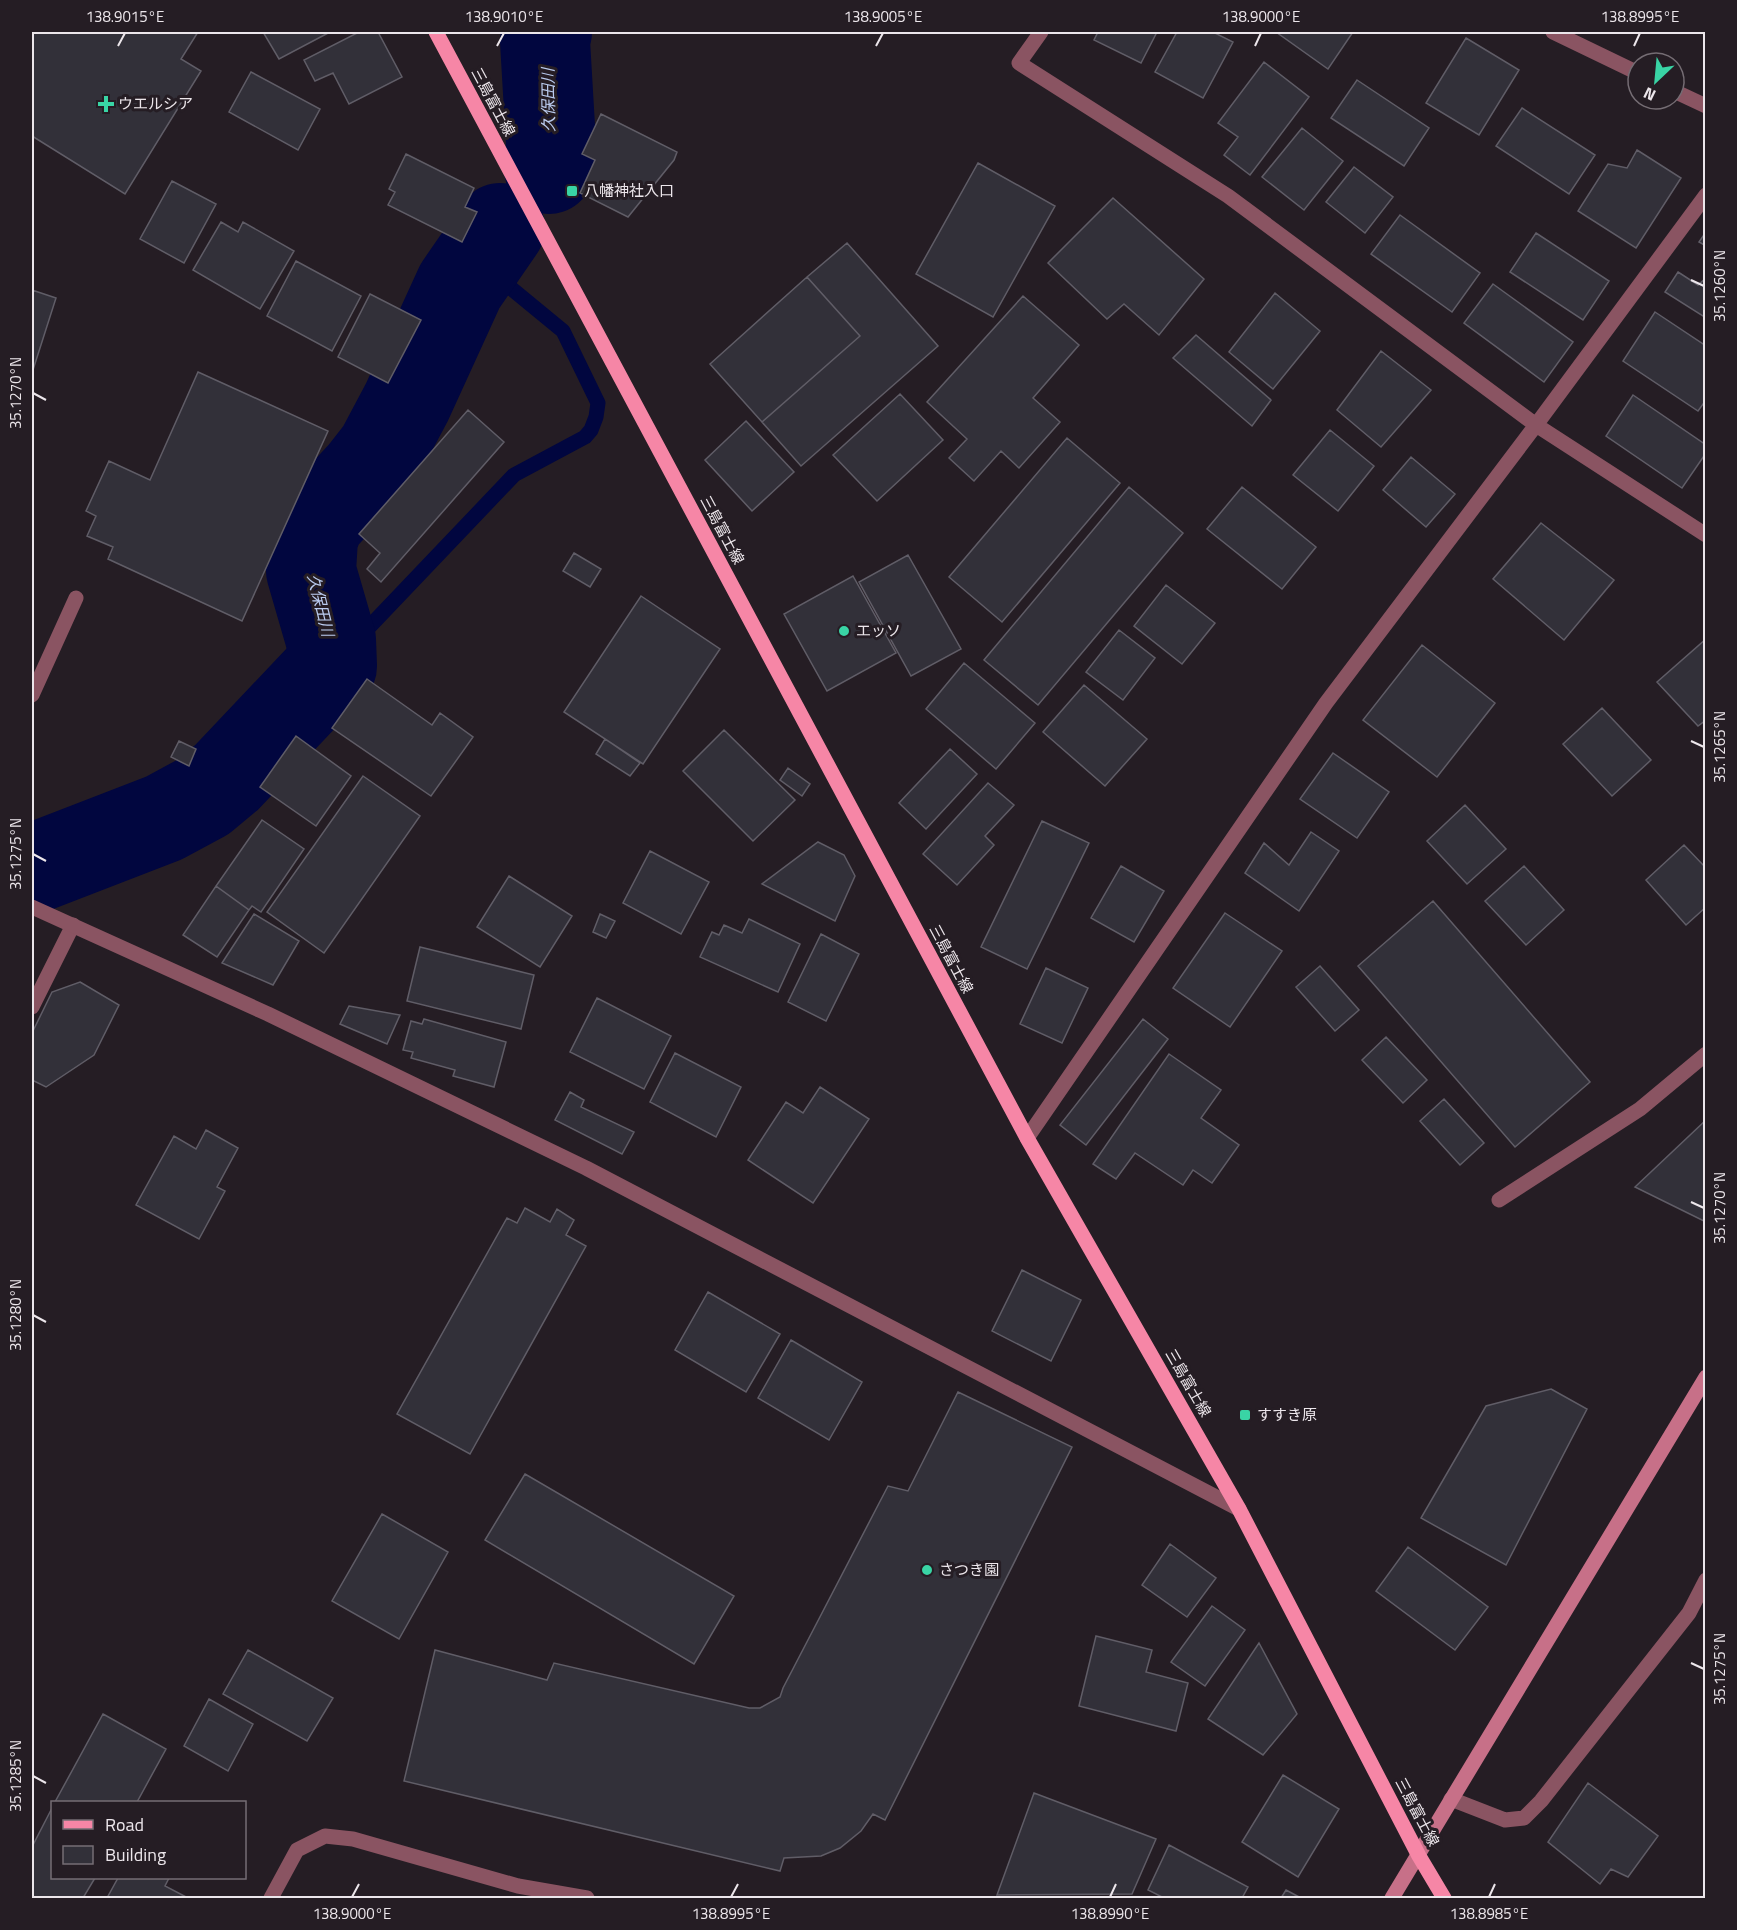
<svg xmlns="http://www.w3.org/2000/svg" width="1737" height="1930" font-family="'Titillium Web','Noto Sans JP',sans-serif">
<style>
.lines{fill:none;stroke-linecap:round;stroke-linejoin:round}
.stream{stroke:#01063f;stroke-width:15}
.river{stroke:#01063f;stroke-width:90}
.building{fill:#323039;stroke:#605d67;stroke-width:1.5}
.lane{stroke:#8a5462;stroke-width:15}
.street{stroke:#8a5462;stroke-width:15}
.secondary{stroke:#c77088;stroke-width:15}
.primary{stroke:#f686a6;stroke-width:15}
.ticks{fill:none;stroke:#ece6eb;stroke-width:2}
.poi-dot{fill:#39d4a5;stroke:#251d24;stroke-width:2}
.labels{text-anchor:middle;stroke-width:6;stroke-linejoin:round;paint-order:stroke}
.street-label{font-size:15px;fill:#ece6eb;stroke:#251d24}
.poi-label{font-size:15px;fill:#ece6eb;stroke:#251d24;text-anchor:start}
.water-label{font-size:16px;font-style:italic;fill:#bacbef;stroke:#251d24}
.neatline{fill:none;stroke:#ece6eb;stroke-width:2}
.ticks-label{font-size:15px;text-anchor:middle;fill:#ece6eb}
</style>
<rect width="100%" height="100%" fill="#251d24"/>
<g class="lines">
<path class="stream" d="M 332,666 L 514,475 L 585,437 L 591,430 L 596,417 L 598,403 L 563,331 L 478,261"/>
<path class="river" d="M 547,32 L 545,41 L 551,144 L 549,169
M 32,869 L 164,818 L 203,797 L 227,777 L 332,666 L 331,640 L 311,571 L 313,538 L 320,520 L 363,474 L 381,451 L 407,402 L 460,286 L 500,228"/>
</g>
<path class="building" d="M 32,32 L 198,32 L 181,59 L 201,71 L 125,194 L 32,136 Z
M 263,32 L 330,32 L 279,59 Z
M 359,32 L 378,32 L 402,77 L 349,104 L 333,73 L 315,81 L 304,60 Z
M 1098,32 L 1157,32 L 1141,63 L 1094,40 Z
M 1177,32 L 1213,32 L 1233,42 L 1203,98 L 1155,72 Z
M 1276,32 L 1353,32 L 1328,69 Z
M 1466,38 L 1519,70 L 1479,135 L 1426,103 Z
M 1264,62 L 1309,97 L 1250,175 L 1224,155 L 1238,137 L 1218,123 Z
M 251,72 L 320,109 L 298,150 L 229,112 Z
M 1357,80 L 1429,128 L 1404,166 L 1331,118 Z
M 1522,108 L 1595,155 L 1569,194 L 1496,146 Z
M 601,114 L 677,152 L 674,160 L 628,217 L 580,193 L 595,160 L 582,154 Z
M 1302,128 L 1343,161 L 1304,210 L 1262,177 Z
M 1637,150 L 1681,178 L 1636,248 L 1578,211 L 1608,164 L 1627,168 Z
M 406,154 L 474,188 L 465,207 L 477,212 L 462,242 L 388,205 L 395,192 L 389,189 Z
M 978,163 L 1055,206 L 993,317 L 916,274 Z
M 1354,167 L 1393,197 L 1365,233 L 1326,202 Z
M 172,181 L 216,204 L 184,263 L 140,239 Z
M 1113,198 L 1204,279 L 1159,335 L 1124,304 L 1107,319 L 1048,263 Z
M 1400,215 L 1480,273 L 1452,312 L 1371,254 Z
M 221,222 L 238,232 L 243,222 L 294,251 L 260,309 L 193,270 Z
M 1706,232 L 1706,246 L 1699,242 Z
M 1536,233 L 1609,281 L 1583,320 L 1510,272 Z
M 847,243 L 938,346 L 801,466 L 762,422 L 860,336 L 807,277 Z
M 296,261 L 361,296 L 332,351 L 267,316 Z
M 1678,272 L 1698,285 L 1706,278 L 1706,318 L 1665,292 Z
M 807,277 L 860,336 L 762,422 L 710,364 Z
M 1493,284 L 1573,342 L 1544,382 L 1464,323 Z
M 32,290 L 56,298 L 32,373 Z
M 1275,293 L 1320,331 L 1273,389 L 1229,352 Z
M 370,294 L 421,320 L 388,383 L 338,357 Z
M 1023,296 L 1079,345 L 1033,398 L 1060,422 L 1019,468 L 1001,451 L 974,481 L 949,458 L 967,439 L 927,402 Z
M 1655,312 L 1706,346 L 1706,400 L 1698,411 L 1623,361 Z
M 1196,335 L 1271,400 L 1252,426 L 1173,358 Z
M 1381,351 L 1431,390 L 1381,447 L 1337,410 Z
M 198,372 L 328,431 L 242,621 L 108,559 L 113,547 L 87,536 L 96,516 L 86,511 L 109,461 L 150,480 Z
M 900,394 L 943,440 L 877,501 L 833,455 Z
M 1633,395 L 1706,445 L 1706,453 L 1682,488 L 1606,436 Z
M 468,410 L 504,442 L 381,582 L 367,569 L 380,553 L 359,534 Z
M 746,421 L 794,472 L 752,511 L 705,460 Z
M 1330,430 L 1374,466 L 1338,511 L 1293,475 Z
M 1067,438 L 1120,483 L 1002,622 L 949,577 Z
M 1411,457 L 1455,494 L 1426,527 L 1383,490 Z
M 1129,487 L 1183,533 L 1038,705 L 984,660 Z
M 1242,487 L 1316,547 L 1282,589 L 1207,529 Z
M 1541,523 L 1614,580 L 1564,640 L 1493,579 Z
M 574,553 L 601,569 L 590,587 L 563,571 Z
M 908,555 L 961,649 L 911,676 L 859,582 Z
M 853,576 L 896,653 L 827,691 L 784,614 Z
M 1166,585 L 1215,623 L 1182,664 L 1134,626 Z
M 641,596 L 720,649 L 643,764 L 564,712 Z
M 1119,630 L 1155,658 L 1123,700 L 1086,672 Z
M 1706,639 L 1706,720 L 1698,726 L 1657,682 Z
M 1422,645 L 1495,703 L 1437,777 L 1363,720 Z
M 964,663 L 1035,723 L 996,769 L 926,709 Z
M 367,679 L 432,725 L 440,713 L 473,737 L 431,796 L 332,728 Z
M 1084,685 L 1147,739 L 1105,786 L 1043,732 Z
M 1602,708 L 1651,760 L 1612,796 L 1563,744 Z
M 724,730 L 795,800 L 753,841 L 683,771 Z
M 296,736 L 351,776 L 316,826 L 260,787 Z
M 605,739 L 640,763 L 630,776 L 596,754 Z
M 179,741 L 196,749 L 189,766 L 171,757 Z
M 950,749 L 977,774 L 926,829 L 899,803 Z
M 1333,753 L 1389,792 L 1357,838 L 1300,799 Z
M 788,768 L 810,784 L 802,796 L 780,780 Z
M 363,776 L 420,816 L 324,953 L 267,912 Z
M 988,783 L 1014,805 L 985,836 L 994,845 L 957,885 L 923,854 Z
M 1465,805 L 1506,849 L 1467,884 L 1427,841 Z
M 262,820 L 304,849 L 261,912 L 252,906 L 249,910 L 216,886 Z
M 1042,821 L 1089,843 L 1027,969 L 981,947 Z
M 1311,832 L 1339,851 L 1299,911 L 1245,873 L 1264,843 L 1289,865 Z
M 818,842 L 844,855 L 855,876 L 835,921 L 762,884 Z
M 1684,845 L 1706,868 L 1706,907 L 1686,925 L 1646,880 Z
M 650,851 L 709,882 L 681,934 L 623,903 Z
M 1121,866 L 1164,891 L 1134,942 L 1091,918 Z
M 1524,866 L 1564,910 L 1526,945 L 1485,901 Z
M 509,876 L 572,916 L 540,967 L 477,927 Z
M 216,886 L 249,910 L 217,957 L 183,935 Z
M 1433,901 L 1590,1082 L 1515,1147 L 1358,966 Z
M 1225,913 L 1282,951 L 1230,1027 L 1173,988 Z
M 254,914 L 299,941 L 273,985 L 222,963 Z
M 600,914 L 615,921 L 606,938 L 593,932 Z
M 749,919 L 800,944 L 778,992 L 700,957 L 712,932 L 719,935 L 724,925 L 742,933 Z
M 821,934 L 859,954 L 826,1021 L 788,1002 Z
M 420,947 L 534,975 L 521,1029 L 407,1001 Z
M 1320,966 L 1359,1010 L 1335,1031 L 1296,987 Z
M 1046,968 L 1088,988 L 1062,1043 L 1020,1024 Z
M 80,982 L 119,1005 L 94,1055 L 46,1087 L 32,1080 L 32,1033 L 52,992 Z
M 597,998 L 671,1036 L 644,1089 L 570,1052 Z
M 349,1006 L 400,1015 L 387,1044 L 340,1024 Z
M 424,1019 L 506,1042 L 494,1087 L 453,1076 L 455,1070 L 411,1058 L 413,1052 L 403,1050 L 411,1021 L 422,1024 Z
M 1143,1019 L 1168,1039 L 1086,1145 L 1060,1125 Z
M 1386,1037 L 1427,1080 L 1403,1103 L 1362,1060 Z
M 675,1053 L 741,1087 L 716,1137 L 650,1102 Z
M 1169,1054 L 1221,1090 L 1201,1118 L 1239,1145 L 1212,1183 L 1193,1170 L 1183,1185 L 1135,1153 L 1116,1179 L 1093,1164 Z
M 820,1087 L 869,1119 L 813,1203 L 748,1160 L 786,1102 L 803,1113 Z
M 570,1092 L 584,1100 L 581,1107 L 634,1132 L 622,1154 L 555,1120 Z
M 1444,1099 L 1484,1143 L 1460,1165 L 1420,1121 Z
M 1706,1120 L 1706,1222 L 1635,1187 Z
M 206,1130 L 238,1148 L 217,1187 L 225,1191 L 199,1239 L 136,1205 L 174,1136 L 196,1149 Z
M 525,1208 L 550,1222 L 557,1209 L 574,1220 L 566,1235 L 586,1246 L 470,1454 L 397,1414 L 507,1218 L 517,1223 Z
M 1022,1270 L 1081,1300 L 1051,1361 L 992,1331 Z
M 708,1292 L 780,1334 L 746,1392 L 675,1350 Z
M 791,1340 L 862,1382 L 829,1440 L 758,1398 Z
M 1551,1389 L 1587,1409 L 1506,1565 L 1421,1518 L 1486,1406 Z
M 958,1392 L 1072,1447 L 885,1820 L 873,1814 L 861,1831 L 840,1848 L 821,1856 L 784,1858 L 780,1871 L 404,1781 L 435,1650 L 547,1680 L 554,1663 L 749,1708 L 760,1708 L 780,1697 L 783,1688 L 888,1486 L 908,1491 Z
M 525,1474 L 734,1596 L 694,1664 L 485,1540 Z
M 382,1514 L 448,1552 L 399,1639 L 332,1601 Z
M 1170,1544 L 1216,1578 L 1187,1617 L 1142,1585 Z
M 1408,1547 L 1488,1607 L 1455,1650 L 1376,1591 Z
M 1212,1606 L 1245,1630 L 1205,1686 L 1171,1662 Z
M 1096,1636 L 1152,1650 L 1146,1672 L 1188,1683 L 1176,1731 L 1079,1706 Z
M 1259,1643 L 1297,1714 L 1263,1755 L 1208,1719 Z
M 248,1650 L 333,1698 L 307,1741 L 223,1694 Z
M 209,1699 L 253,1724 L 228,1771 L 184,1746 Z
M 103,1714 L 166,1749 L 137,1802 L 55,1802 Z
M 1283,1775 L 1339,1809 L 1298,1877 L 1242,1842 Z
M 1588,1783 L 1658,1836 L 1628,1877 L 1611,1869 L 1600,1884 L 1548,1842 Z
M 1034,1793 L 1156,1839 L 1132,1894 L 997,1895 Z
M 52,1808 L 52,1878 L 95,1878 L 83,1898 L 32,1898 L 32,1847 Z
M 1169,1845 L 1248,1887 L 1242,1898 L 1164,1898 L 1148,1890 Z
M 118,1878 L 169,1878 L 165,1886 L 188,1898 L 107,1898 Z
M 1286,1890 L 1301,1898 L 1281,1898 Z"/>
<g class="lines">
<path class="lane" d="M 32,695 L 76,598
M 32,1007 L 73,925
M 1499,1200 L 1640,1109 L 1706,1054"/>
<path class="street" d="M 1041,32 L 1019,63 L 1228,196 L 1536,425 L 1706,535
M 1553,32 L 1638,73
M 1674,91 L 1706,106
M 32,907 L 268,1014 L 586,1168 L 1239,1509
M 1027,1138 L 1326,703 L 1536,425 L 1706,195
M 1451,1799 L 1505,1820 L 1524,1818 L 1541,1801 L 1689,1613 L 1706,1580
M 271,1898 L 297,1850 L 325,1836 L 353,1839 L 518,1886 L 587,1898"/>
<path class="secondary" d="M 1392,1898 L 1706,1377"/>
<path class="primary" d="M 436,32 L 1027,1138 L 1239,1509 L 1419,1856 L 1444,1898"/>
</g>
<path class="ticks" d="M 118,46 L 125,33M 497,46 L 504,33M 876,46 L 883,33M 1255,46 L 1261,33M 1634,46 L 1640,33M 1691,280 L 1704,286M 33,393 L 46,400M 1691,741 L 1704,747M 33,854 L 46,861M 1691,1202 L 1704,1208M 33,1315 L 46,1322M 1691,1663 L 1704,1669M 33,1776 L 46,1783M 352,1897 L 359,1884M 731,1897 L 738,1884M 1110,1897 L 1116,1884M 1489,1897 L 1495,1884"/>
<g class="poi-dot">
<path d="M103 95h6v6h6v6h-6v6h-6v-6h-6v-6h6z"/>
<rect x="566" y="185" width="12" height="12" rx="3"/>
<circle cx="844" cy="631" r="6"/>
<rect x="1239" y="1409" width="12" height="12" rx="3"/>
<circle cx="927" cy="1570" r="6"/>
</g>
<g class="labels">
<g class="street-label">
<text transform="translate(493 102) rotate(62)" y="5">三島富士線</text>
<text transform="translate(722 530) rotate(62)" y="5">三島富士線</text>
<text transform="translate(951 959) rotate(62)" y="5">三島富士線</text>
<text transform="translate(1188 1383) rotate(60)" y="5">三島富士線</text>
<text transform="translate(1417 1812) rotate(62)" y="5">三島富士線</text>
</g>
<g class="poi-label">
<text x="118" y="109">ウエルシア</text>
<text x="584" y="196">八幡神社入口</text>
<text x="856" y="636">エッソ</text>
<text x="1257" y="1420">すすき原</text>
<text x="939" y="1575">さつき園</text>
</g>
<g class="water-label">
<text transform="translate(548 100) rotate(-91)" y="6">久保田川</text>
<text transform="translate(321 605) rotate(76)" y="6">久保田川</text>
</g>
</g>
<rect width="1737" height="1930" fill="none" stroke="#251d24" stroke-width="66"/>
<rect x="51" y="1801" width="195" height="78" fill="#251d24" stroke="#756d74" stroke-width="1.5"/>
<rect x="63" y="1820" width="30" height="9" fill="#f686a6" stroke="#756d74" stroke-width="1.5"/>
<text x="105" y="1831" font-size="18" fill="#ece6eb">Road</text>
<rect x="63" y="1846" width="30" height="18" fill="#323039" stroke="#756d74" stroke-width="1.5"/>
<text x="105" y="1861" font-size="18" fill="#ece6eb">Building</text>
<g transform="translate(1656 81) rotate(206)"><circle r="28" fill="#251d24" stroke="#756d74" stroke-width="1.5"/>
<path d="M0-4.5L10 22L0 15L-10 22Z" fill="#39d4a5"/>
<text y="-9" font-size="16" font-weight="bold" text-anchor="middle" fill="#ece6eb">N</text>
</g>
<rect x="33" y="33" width="1671" height="1864" class="neatline"/>
<g class="ticks-label">
<text x="125" y="22">138.9015°E</text>
<text x="504" y="22">138.9010°E</text>
<text x="883" y="22">138.9005°E</text>
<text x="1261" y="22">138.9000°E</text>
<text x="1640" y="22">138.8995°E</text>
<text transform="translate(1720 286) rotate(-90)" y="5">35.1260°N</text>
<text transform="translate(16 393) rotate(-90)" y="5">35.1270°N</text>
<text transform="translate(1720 747) rotate(-90)" y="5">35.1265°N</text>
<text transform="translate(16 854) rotate(-90)" y="5">35.1275°N</text>
<text transform="translate(1720 1208) rotate(-90)" y="5">35.1270°N</text>
<text transform="translate(16 1315) rotate(-90)" y="5">35.1280°N</text>
<text transform="translate(1720 1669) rotate(-90)" y="5">35.1275°N</text>
<text transform="translate(16 1776) rotate(-90)" y="5">35.1285°N</text>
<text x="352" y="1919">138.9000°E</text>
<text x="731" y="1919">138.8995°E</text>
<text x="1110" y="1919">138.8990°E</text>
<text x="1489" y="1919">138.8985°E</text>
</g>
</svg>
